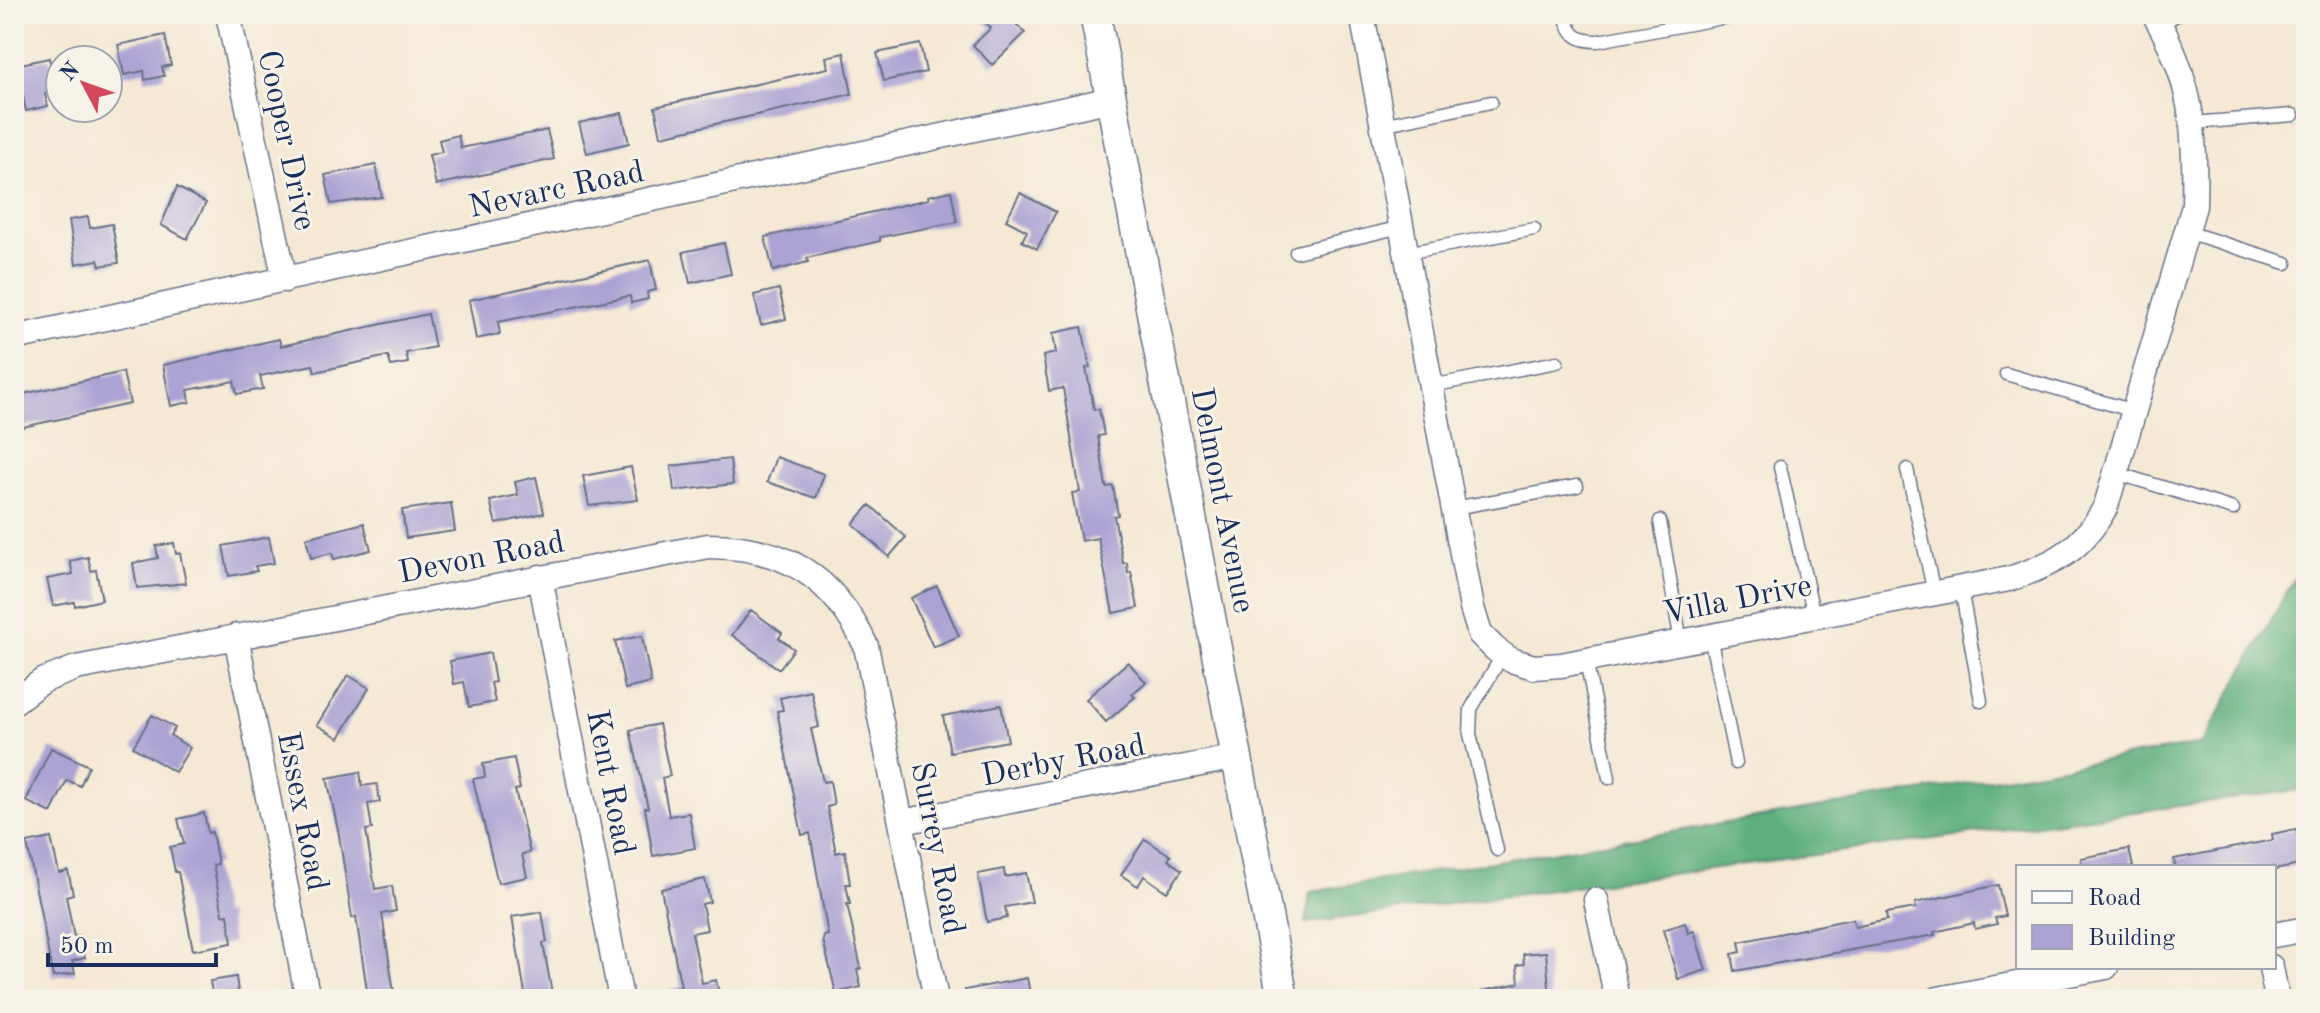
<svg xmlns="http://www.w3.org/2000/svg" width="2320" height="1013" font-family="'Old Standard TT',serif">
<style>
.forest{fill:#5cae7b;stroke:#3c6e6c;stroke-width:2}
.building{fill:#aca2d3}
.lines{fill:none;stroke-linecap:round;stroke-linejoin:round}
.service-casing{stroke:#677087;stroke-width:15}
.minor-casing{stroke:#677087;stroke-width:27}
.tertiary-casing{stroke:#677087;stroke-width:33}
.service{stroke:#fff;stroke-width:12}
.minor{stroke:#fff;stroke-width:24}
.tertiary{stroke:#fff;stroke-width:30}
.labels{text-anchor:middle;stroke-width:6;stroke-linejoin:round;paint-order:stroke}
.street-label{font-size:32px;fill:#1b2f5e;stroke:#f7f3e8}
</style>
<rect width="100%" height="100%" fill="#f7f3e8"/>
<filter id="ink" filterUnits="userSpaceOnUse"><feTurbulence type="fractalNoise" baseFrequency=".0125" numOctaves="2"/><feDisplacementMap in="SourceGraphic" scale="16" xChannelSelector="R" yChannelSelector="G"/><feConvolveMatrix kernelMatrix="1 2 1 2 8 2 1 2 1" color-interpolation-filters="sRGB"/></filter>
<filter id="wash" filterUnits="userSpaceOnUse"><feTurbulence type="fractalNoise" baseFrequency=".006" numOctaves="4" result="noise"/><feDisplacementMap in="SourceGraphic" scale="32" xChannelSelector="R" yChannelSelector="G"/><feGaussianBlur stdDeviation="1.8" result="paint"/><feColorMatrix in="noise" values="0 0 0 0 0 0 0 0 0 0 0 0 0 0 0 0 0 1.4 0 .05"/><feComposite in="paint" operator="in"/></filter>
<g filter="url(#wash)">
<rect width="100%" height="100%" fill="#f5e8d4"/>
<path class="forest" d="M 2306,552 L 2306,789 L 1306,923 L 1310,892 L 2202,744 L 2303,563 Z"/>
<g id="blocks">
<path class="building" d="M 976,14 L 1006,14 L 1025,33 L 992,65 L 973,45 L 991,28 Z
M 165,35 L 171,65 L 162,67 L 164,76 L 145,80 L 144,71 L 124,75 L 118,45 Z
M 920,44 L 926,72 L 884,81 L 877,53 Z
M 844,53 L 852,94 L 661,136 L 655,107 L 828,68 L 826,57 Z
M 49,58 L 50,62 L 60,60 L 60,91 L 45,94 L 48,106 L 26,111 L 16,65 Z
M 622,113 L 629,143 L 587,153 L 579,123 Z
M 547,130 L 554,159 L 436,185 L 429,155 L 442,152 L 439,140 L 458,135 L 461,148 Z
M 376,165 L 382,197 L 331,204 L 325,175 Z
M 177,187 L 206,203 L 187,239 L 161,225 Z
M 951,191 L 957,222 L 880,237 L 880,241 L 807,258 L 808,262 L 773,271 L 765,237 L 929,199 L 928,196 Z
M 1020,193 L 1056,212 L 1037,249 L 1022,241 L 1027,231 L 1006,220 Z
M 88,217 L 90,228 L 112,224 L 119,263 L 100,266 L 98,260 L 76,264 L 69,220 Z
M 724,243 L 731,274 L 690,283 L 683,252 Z
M 650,260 L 656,290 L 647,292 L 648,299 L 631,303 L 630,296 L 498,322 L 500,334 L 476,339 L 469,300 Z
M 779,289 L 786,319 L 761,325 L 754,295 Z
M 428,314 L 435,347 L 406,353 L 408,363 L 391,366 L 388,356 L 315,372 L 313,365 L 260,376 L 263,389 L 237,394 L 234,381 L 188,390 L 190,402 L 171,406 L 163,365 L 279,339 L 281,346 Z
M 1082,327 L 1090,367 L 1086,368 L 1094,410 L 1099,409 L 1104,435 L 1098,436 L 1106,487 L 1113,486 L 1118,515 L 1114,516 L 1123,563 L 1127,563 L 1128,573 L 1131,572 L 1138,608 L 1113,613 L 1098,538 L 1081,541 L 1072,493 L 1080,492 L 1063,388 L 1049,391 L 1043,356 L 1056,353 L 1053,333 Z
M 123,372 L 130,404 L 18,428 L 14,396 Z
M 776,457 L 824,474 L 816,498 L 767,482 Z
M 730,459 L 733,484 L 674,491 L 671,466 Z
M 631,467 L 638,500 L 589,506 L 583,476 Z
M 536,477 L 544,513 L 496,524 L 490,501 L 518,495 L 515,482 Z
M 451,503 L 455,531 L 406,538 L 402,510 Z
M 870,505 L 906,537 L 889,557 L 853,524 Z
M 364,523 L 371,550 L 334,559 L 332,553 L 311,558 L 306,538 Z
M 269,537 L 274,563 L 255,566 L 257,571 L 229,576 L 223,546 Z
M 174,543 L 176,554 L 180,553 L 186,583 L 137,588 L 133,563 L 158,558 L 156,546 Z
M 88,557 L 91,571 L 96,570 L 102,600 L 75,606 L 74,602 L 53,606 L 47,579 L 73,574 L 70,561 Z
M 937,586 L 959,636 L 933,647 L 911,598 Z
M 751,610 L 782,633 L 779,638 L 794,649 L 779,669 L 732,635 Z
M 642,636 L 651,683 L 625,689 L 615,641 Z
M 490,653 L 495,682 L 491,683 L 495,702 L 469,707 L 464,682 L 454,684 L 450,661 Z
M 1128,662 L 1146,682 L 1132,694 L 1135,697 L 1106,722 L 1086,699 Z
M 348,675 L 369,688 L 339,738 L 317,725 Z
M 811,691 L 819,727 L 811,729 L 823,782 L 830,781 L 834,805 L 827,807 L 836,853 L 845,851 L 850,884 L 846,884 L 850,904 L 847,904 L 861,968 L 857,970 L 861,987 L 836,993 L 823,940 L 824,936 L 828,935 L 810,833 L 802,835 L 777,711 L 783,710 L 780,698 Z
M 1001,705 L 1008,741 L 950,752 L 943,716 Z
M 152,715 L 175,728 L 170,735 L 190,748 L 175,772 L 133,747 Z
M 659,724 L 670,776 L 662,778 L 669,816 L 689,813 L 695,848 L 653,856 L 645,808 L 648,808 L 630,730 Z
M 51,748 L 89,766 L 80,786 L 67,780 L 51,813 L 26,801 Z
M 514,758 L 520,789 L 515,790 L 530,853 L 522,854 L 527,877 L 498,883 L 473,779 L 485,777 L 483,764 Z
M 360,772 L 362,786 L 377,784 L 380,802 L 368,804 L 372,829 L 366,830 L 375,889 L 392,886 L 396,911 L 382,914 L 394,993 L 368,997 L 356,917 L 352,918 L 339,835 L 327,778 Z
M 204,813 L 208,833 L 212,832 L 218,864 L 213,865 L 223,915 L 228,914 L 232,943 L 193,950 L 178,872 L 175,872 L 170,847 L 184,844 L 178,819 Z
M 2296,829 L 2304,864 L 2274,870 L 2274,867 L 2175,867 L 2174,859 L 2273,840 L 2272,834 Z
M 51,838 L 59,873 L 68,871 L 73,894 L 66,896 L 74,937 L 80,936 L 85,958 L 72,961 L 75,973 L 53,977 L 27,843 Z
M 1145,839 L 1171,856 L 1168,860 L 1182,870 L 1167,892 L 1144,876 L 1138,886 L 1121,875 Z
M 2129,849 L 2133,867 L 2081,867 L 2081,858 Z
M 1004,869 L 1005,877 L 1026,873 L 1032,902 L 1005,907 L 1007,918 L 987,922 L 978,874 Z
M 705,879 L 710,902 L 702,904 L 707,930 L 692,933 L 702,983 L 716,980 L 720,999 L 663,999 L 663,991 L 681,987 L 661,889 Z
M 1998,885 L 2005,916 L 1995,918 L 1997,924 L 1975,929 L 1974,923 L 1934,932 L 1935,935 L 1735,971 L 1732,954 L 1741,952 L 1739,942 L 1837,922 L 1853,919 L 1855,927 L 1887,920 L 1886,913 L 1916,908 L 1915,903 Z
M 542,912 L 547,942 L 543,943 L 553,999 L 526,999 L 512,917 Z
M 1685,923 L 1688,933 L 1694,931 L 1706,970 L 1678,979 L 1663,930 Z
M 1546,952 L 1550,999 L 1483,999 L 1482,991 L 1519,983 L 1517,965 L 1524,964 L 1523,954 Z
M 236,977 L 239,999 L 213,999 L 210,981 Z
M 1027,978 L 1031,999 L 966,999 L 965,990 Z"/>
</g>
</g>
<g filter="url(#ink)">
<use href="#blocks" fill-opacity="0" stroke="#677087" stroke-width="2"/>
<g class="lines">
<defs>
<path id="service" d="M 1565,14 C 1570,35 1577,41 1598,41 L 1744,14
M 2160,25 L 2178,14
M 2193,123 L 2293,115
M 1382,125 L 1491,102
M 2187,232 L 2286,263
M 1296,252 L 1401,227
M 1406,253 L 1534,229
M 2006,374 L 2134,411
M 1431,386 L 1557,362
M 1780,467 L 1814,616
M 1907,469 L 1934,593
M 2116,473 L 2233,509
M 1454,508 L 1577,486
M 1660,521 L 1681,642
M 1961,588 L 1981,701
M 1710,636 L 1736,763
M 1586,660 L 1609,778
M 1497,850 L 1470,734 L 1471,709 L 1503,654"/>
<path id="minor" d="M 228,14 L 285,280
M 1362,14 L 1472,608 L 1480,634 L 1495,649 L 1511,660 L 1534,667 L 1561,665 L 2009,579 C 2055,564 2082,550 2106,506 L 2194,206 C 2196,131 2193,81 2154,14
M 14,338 L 1112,99
M 540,577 L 621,999
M 236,636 L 308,999
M 14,702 L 42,681 L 76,668 L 708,546 C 784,546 833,576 866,646 L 936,999
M 902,822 L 1237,757
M 1596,900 L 1617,999
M 2274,935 L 2306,929
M 2271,967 L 2277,999
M 1938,999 L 2106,967"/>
<path id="tertiary" d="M 1095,14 L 1283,999"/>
</defs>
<use href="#service" class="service-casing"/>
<use href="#minor" class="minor-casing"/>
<use href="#tertiary" class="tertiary-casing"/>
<use href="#service" class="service"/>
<use href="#minor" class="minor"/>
<use href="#tertiary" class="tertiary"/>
</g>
</g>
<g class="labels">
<g class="street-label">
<text transform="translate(288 140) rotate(78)" y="11">Cooper Drive</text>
<text transform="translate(556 188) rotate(-12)" y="11">Nevarc Road</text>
<text transform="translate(1224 500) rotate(79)" y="11">Delmont Avenue</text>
<text transform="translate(481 556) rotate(-11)" y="11">Devon Road</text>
<text transform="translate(1737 598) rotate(-11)" y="11">Villa Drive</text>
<text transform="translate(1063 759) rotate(-11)" y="11">Derby Road</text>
<text transform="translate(612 782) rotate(79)" y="11">Kent Road</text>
<text transform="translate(304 811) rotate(79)" y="11">Essex Road</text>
<text transform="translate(939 848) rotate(79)" y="11">Surrey Road</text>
</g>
</g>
<rect width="2320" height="1013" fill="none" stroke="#f7f3e8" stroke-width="48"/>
<rect x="2016" y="865" width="260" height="104" fill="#f7f3e8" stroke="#9fa5b1" stroke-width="2"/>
<rect x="2032" y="891" width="40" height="12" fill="#ffffff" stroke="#9fa5b1" stroke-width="2"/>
<text x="2088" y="905" font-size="24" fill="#1b2f5e">Road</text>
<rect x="2032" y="925" width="40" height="24" fill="#aca2d3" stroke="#9fa5b1" stroke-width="2"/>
<text x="2088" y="945" font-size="24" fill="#1b2f5e">Building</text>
<g transform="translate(84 84) rotate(311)"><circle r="38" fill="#f7f3e8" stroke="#9fa5b1" stroke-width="2"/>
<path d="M0-6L14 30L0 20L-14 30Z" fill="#d1495b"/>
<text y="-12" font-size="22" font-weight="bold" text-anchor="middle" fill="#1b2f5e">N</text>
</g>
<path d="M48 953v12h168v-12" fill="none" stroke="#1b2f5e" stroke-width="4"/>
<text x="60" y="953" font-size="24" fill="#1b2f5e" stroke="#f7f3e8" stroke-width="6" paint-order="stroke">50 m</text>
</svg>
